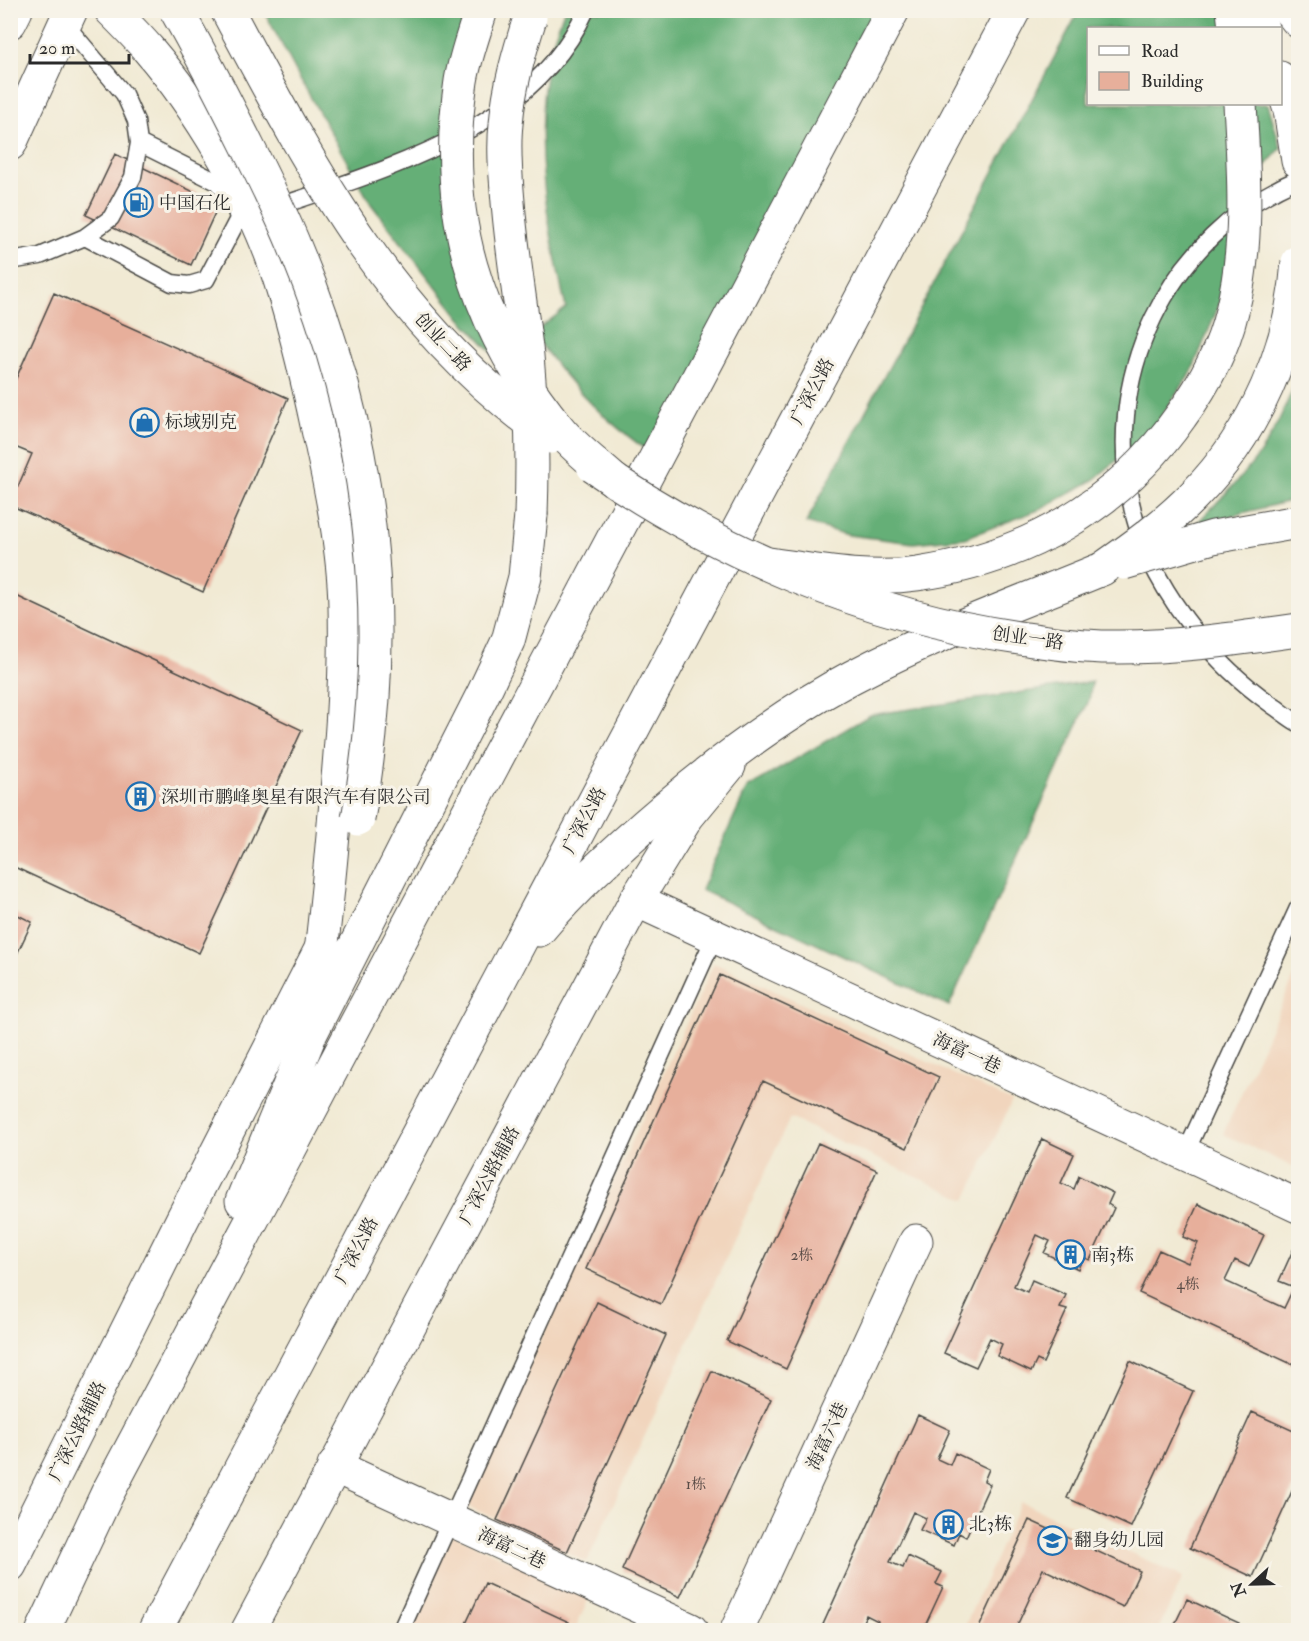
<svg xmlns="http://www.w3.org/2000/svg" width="1309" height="1641" font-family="'IM FELL Double Pica','Noto Serif SC',serif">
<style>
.built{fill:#f1d5bd}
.forest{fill:#65af77;stroke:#486d51;stroke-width:1.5}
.building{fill:#e7af9b}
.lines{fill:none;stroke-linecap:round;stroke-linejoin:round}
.service-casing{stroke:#494844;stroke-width:19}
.minor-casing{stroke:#494844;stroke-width:35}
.secondary-casing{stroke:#494844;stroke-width:35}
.primary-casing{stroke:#494844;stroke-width:35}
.trunk-casing{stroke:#494844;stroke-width:35}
.service{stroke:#fff;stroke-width:16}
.minor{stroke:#fff;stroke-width:33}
.secondary{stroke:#fff;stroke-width:33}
.primary{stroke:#fff;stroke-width:33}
.trunk{stroke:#fff;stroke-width:33}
.primary-bridge-casing{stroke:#494844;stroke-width:35;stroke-linecap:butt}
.trunk-bridge-casing{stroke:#494844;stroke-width:35;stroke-linecap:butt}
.primary-bridge{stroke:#fff;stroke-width:33}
.trunk-bridge{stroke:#fff;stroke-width:33}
.labels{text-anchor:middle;stroke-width:6;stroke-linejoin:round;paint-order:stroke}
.number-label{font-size:15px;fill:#5a4c47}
.poi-label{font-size:18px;fill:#2b2b2b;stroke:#f7f3e8;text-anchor:start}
.street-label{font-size:18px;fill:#2b2b2b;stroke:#f7f3e8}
</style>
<rect width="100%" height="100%" fill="#f7f3e8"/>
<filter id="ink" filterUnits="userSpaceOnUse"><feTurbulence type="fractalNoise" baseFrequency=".0167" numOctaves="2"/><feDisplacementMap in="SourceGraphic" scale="12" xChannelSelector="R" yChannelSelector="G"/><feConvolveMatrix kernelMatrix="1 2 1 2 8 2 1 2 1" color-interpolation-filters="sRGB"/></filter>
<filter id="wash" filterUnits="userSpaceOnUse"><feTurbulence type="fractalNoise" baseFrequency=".008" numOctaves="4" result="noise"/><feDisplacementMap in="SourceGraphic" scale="24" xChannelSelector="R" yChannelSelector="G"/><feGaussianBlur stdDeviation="1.35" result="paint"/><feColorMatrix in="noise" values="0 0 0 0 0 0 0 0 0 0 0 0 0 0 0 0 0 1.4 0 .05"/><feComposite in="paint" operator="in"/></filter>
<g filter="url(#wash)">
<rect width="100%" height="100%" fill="#f1ead4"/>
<path class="built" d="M 714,963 L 1012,1101 L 966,1200 L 790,1118 L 587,1562 L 465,1505 Z
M 1298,968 L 1298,1169 L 1223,1134 Z
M 1021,1502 L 1183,1577 L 1158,1630 L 963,1630 Z
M 452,1534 L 589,1598 L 575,1630 L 408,1630 Z"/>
<path class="forest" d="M 264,11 L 466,11 L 444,93 L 496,356 L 460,318 L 371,204 L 298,75 Z
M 564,11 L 891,11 L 656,456 C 605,423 566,382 533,333 L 566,308 C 547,225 530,135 551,50 C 554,36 560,23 564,11 Z
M 1079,11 L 1226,11 L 1236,28 L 1088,28 L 1088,104 L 1268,104 L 1281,148 L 1239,195 L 1222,298 L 1191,373 L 1149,434 L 1092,481 L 1041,509 L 965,538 L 913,543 L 848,535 L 806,523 Z
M 1298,377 L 1298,499 L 1195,525 C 1216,504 1237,483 1255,460 C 1274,435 1286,405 1298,377 Z
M 1092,682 L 1089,700 L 949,1006 L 701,890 L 747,788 L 870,715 Z"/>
<g id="blocks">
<path class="building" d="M 115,154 L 219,204 L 191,265 L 86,215 Z
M 54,293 L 288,398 L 203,592 L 10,505 L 32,454 L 10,445 L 10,392 Z
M 10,593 L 302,730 L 199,953 L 10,865 Z
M 10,911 L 32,922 L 10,969 Z
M 720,975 L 939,1077 L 907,1148 L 763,1081 L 661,1304 L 586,1269 Z
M 1042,1139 L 1074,1154 L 1061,1183 L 1074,1189 L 1079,1176 L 1113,1193 L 1108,1204 L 1114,1208 L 1090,1260 L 1083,1257 L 1078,1269 L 1044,1253 L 1050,1241 L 1037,1235 L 1014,1286 L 1027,1292 L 1032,1280 L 1066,1295 L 1060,1308 L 1067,1310 L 1043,1363 L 1037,1360 L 1031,1372 L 997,1356 L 1002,1344 L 990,1338 L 976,1367 L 944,1353 Z
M 818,1143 L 877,1170 L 786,1369 L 727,1341 Z
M 1198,1204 L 1264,1235 L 1249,1267 L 1235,1260 L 1225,1281 L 1284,1308 L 1294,1287 L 1279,1281 L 1294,1248 L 1298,1251 L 1298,1367 L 1139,1293 L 1159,1250 L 1188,1263 L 1198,1243 L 1183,1237 Z
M 597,1302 L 666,1335 L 567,1552 L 497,1520 Z
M 1130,1361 L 1193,1391 L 1131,1527 L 1067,1498 Z
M 712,1371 L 771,1399 L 680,1597 L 622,1570 Z
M 1252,1412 L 1298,1433 L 1298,1478 L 1253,1577 L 1190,1548 Z
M 918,1415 L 950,1430 L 937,1459 L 950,1465 L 955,1453 L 989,1469 L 984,1481 L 990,1484 L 966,1537 L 959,1533 L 954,1545 L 920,1530 L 926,1518 L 913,1512 L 890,1562 L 903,1568 L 908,1556 L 942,1572 L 936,1584 L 943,1587 L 923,1630 L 874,1630 L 878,1621 L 866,1615 L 859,1630 L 823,1630 L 821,1629 Z
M 1029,1520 L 1140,1571 L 1123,1607 L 1043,1569 L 1015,1630 L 978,1630 Z
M 485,1583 L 569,1622 L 565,1630 L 463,1630 Z
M 1187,1599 L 1239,1623 L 1235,1630 L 1172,1630 Z"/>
</g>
</g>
<g filter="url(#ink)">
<use href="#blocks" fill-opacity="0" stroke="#494844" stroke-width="1.5"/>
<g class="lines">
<defs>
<path id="service" d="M 1298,179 C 1167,236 1097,380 1135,519 C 1146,562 1170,600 1197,634 C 1218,662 1244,685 1272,705 C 1281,711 1289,718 1298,723
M 271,209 C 384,170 532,130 586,10
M 85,237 L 172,283 L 189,285 L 206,280 L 238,219 L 234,203 L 217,182 L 139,143
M 10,261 L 40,256 L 85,237 L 111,218 L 133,177 L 139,143 L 136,121 L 124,94 L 65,24
M 1185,1154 L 1298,908
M 401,1630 L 715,936"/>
<path id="minor" d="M 636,900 L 1298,1206
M 334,1466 L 691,1630
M 737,1630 L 916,1241"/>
<path id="secondary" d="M 10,22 L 16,10
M 10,144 L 71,10"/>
<path id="primary" d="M 1289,10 L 1298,21
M 10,1565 L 182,1220 L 321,949
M 248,1630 L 636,900 L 687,817 L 729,766"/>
<path id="trunk" d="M 111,10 C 124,23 137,36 149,50 C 197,106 251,195 275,265 C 294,320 307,377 319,434 C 331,488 344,551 345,606 C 347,683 340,759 333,835 C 327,902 320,968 310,1035
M 1233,10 L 1235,28
M 1255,10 L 1262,28
M 1280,78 L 1290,110 L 1298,161
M 539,930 C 577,885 621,845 666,807 C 724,758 784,713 852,677 C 931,635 1019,603 1102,569
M 242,1201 L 310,1035 L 483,694 L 508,641 L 525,577 L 531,515
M 43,1630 L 107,1494 L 893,10
M 155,1630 L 1014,10"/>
</defs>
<use href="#service" class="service-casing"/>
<use href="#minor" class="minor-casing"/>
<use href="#secondary" class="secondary-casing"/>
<use href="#primary" class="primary-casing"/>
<use href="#trunk" class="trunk-casing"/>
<use href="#service" class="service"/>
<use href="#minor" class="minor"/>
<use href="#secondary" class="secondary"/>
<use href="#primary" class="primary"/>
<use href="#trunk" class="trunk"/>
<defs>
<path id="primary-bridge" d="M 227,10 C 313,172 396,330 551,437
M 593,466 C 719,553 866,616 1019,638 C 1048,642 1079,647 1109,647 C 1172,648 1236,639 1298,630"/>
<path id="trunk-bridge" d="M 176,10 C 202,55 225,101 248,147 C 265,181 282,215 296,250 C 373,435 394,622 358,819
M 481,10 C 474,33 465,57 461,81 C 441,213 475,327 559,429 C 575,449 598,465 616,482
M 530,18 C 519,53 509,87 506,124 C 503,150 506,177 508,202 C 512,253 521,304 527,356 C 532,409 533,462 531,515
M 1124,563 L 1213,537 L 1298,522
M 769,564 C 817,571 868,581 917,574 C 1024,559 1119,505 1181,416 C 1204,385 1223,349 1232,311 C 1249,244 1244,172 1240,104
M 1102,569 C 1135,546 1167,523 1194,495 C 1255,433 1292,348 1298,262"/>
</defs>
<use href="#primary-bridge" class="primary-bridge-casing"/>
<use href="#trunk-bridge" class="trunk-bridge-casing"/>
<use href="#primary-bridge" class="primary-bridge"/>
<use href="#trunk-bridge" class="trunk-bridge"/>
</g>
</g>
<defs>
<symbol id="fuel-ring" viewBox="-11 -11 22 22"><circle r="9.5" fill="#f7f3e8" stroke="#1f6fb2" stroke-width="1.5"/><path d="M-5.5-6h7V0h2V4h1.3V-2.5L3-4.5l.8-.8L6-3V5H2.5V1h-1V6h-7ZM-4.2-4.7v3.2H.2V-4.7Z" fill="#1f6fb2"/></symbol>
<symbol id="shop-ring" viewBox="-11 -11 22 22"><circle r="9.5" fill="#f7f3e8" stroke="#1f6fb2" stroke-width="1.5"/><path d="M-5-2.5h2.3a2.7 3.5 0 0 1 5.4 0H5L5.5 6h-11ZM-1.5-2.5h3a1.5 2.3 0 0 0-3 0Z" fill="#1f6fb2"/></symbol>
<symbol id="building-ring" viewBox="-11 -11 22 22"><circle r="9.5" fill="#f7f3e8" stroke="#1f6fb2" stroke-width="1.5"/><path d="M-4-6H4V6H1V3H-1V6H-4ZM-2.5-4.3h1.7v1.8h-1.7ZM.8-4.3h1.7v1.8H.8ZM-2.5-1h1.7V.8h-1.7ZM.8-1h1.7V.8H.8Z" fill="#1f6fb2"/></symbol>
<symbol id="school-ring" viewBox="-11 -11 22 22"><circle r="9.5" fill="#f7f3e8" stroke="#1f6fb2" stroke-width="1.5"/><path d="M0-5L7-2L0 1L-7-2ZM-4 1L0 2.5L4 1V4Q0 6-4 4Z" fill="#1f6fb2"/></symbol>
</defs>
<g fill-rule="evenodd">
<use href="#fuel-ring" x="122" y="186" width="33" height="33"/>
<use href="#shop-ring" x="128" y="406" width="33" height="33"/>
<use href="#building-ring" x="124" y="780" width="33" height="33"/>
<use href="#building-ring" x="1054" y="1238" width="33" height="33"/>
<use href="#building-ring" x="932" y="1508" width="33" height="33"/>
<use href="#school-ring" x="1036" y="1524" width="33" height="33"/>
</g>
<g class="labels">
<g class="number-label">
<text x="802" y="1260">2栋</text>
<text x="1188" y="1289">4栋</text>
<text x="696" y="1489">1栋</text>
</g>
<g class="poi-label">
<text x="159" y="209">中国石化</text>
<text x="165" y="428">标域别克</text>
<text x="161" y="803">深圳市鹏峰奥星有限汽车有限公司</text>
<text x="1091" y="1261">南3栋</text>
<text x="969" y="1530">北3栋</text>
<text x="1074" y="1546">翻身幼儿园</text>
</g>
<g class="street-label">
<text transform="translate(443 342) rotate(47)" y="6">创业二路</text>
<text transform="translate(812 391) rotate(-62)" y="6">广深公路</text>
<text transform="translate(1028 638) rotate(8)" y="6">创业一路</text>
<text transform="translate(584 820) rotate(-62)" y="6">广深公路</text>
<text transform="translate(967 1053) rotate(25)" y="6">海富一巷</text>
<text transform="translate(489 1175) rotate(-62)" y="6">广深公路辅路</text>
<text transform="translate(356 1250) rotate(-62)" y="6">广深公路</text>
<text transform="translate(77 1431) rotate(-64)" y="6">广深公路辅路</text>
<text transform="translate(827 1436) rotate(-65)" y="6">海富六巷</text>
<text transform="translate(512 1548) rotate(25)" y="6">海富二巷</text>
</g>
</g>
<rect width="1309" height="1641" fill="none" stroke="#f7f3e8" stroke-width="36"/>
<rect x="1087" y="27" width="195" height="78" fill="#f7f3e8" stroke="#a5a39c" stroke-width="1.5"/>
<rect x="1099" y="46" width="30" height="9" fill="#ffffff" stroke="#a5a39c" stroke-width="1.5"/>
<text x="1141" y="57" font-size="18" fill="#2b2b2b">Road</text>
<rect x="1099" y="72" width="30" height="18" fill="#e7af9b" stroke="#a5a39c" stroke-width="1.5"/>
<text x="1141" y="87" font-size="18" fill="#2b2b2b">Building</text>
<g transform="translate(1252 1584) rotate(248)" stroke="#f7f3e8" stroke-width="4.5" paint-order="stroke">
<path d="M0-4.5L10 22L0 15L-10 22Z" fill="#2b2b2b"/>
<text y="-9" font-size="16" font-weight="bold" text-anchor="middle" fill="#2b2b2b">N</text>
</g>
<path d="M30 54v9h99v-9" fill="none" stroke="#2b2b2b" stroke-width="3"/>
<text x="39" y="54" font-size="18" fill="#2b2b2b" stroke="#f7f3e8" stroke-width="4.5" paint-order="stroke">20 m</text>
</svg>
